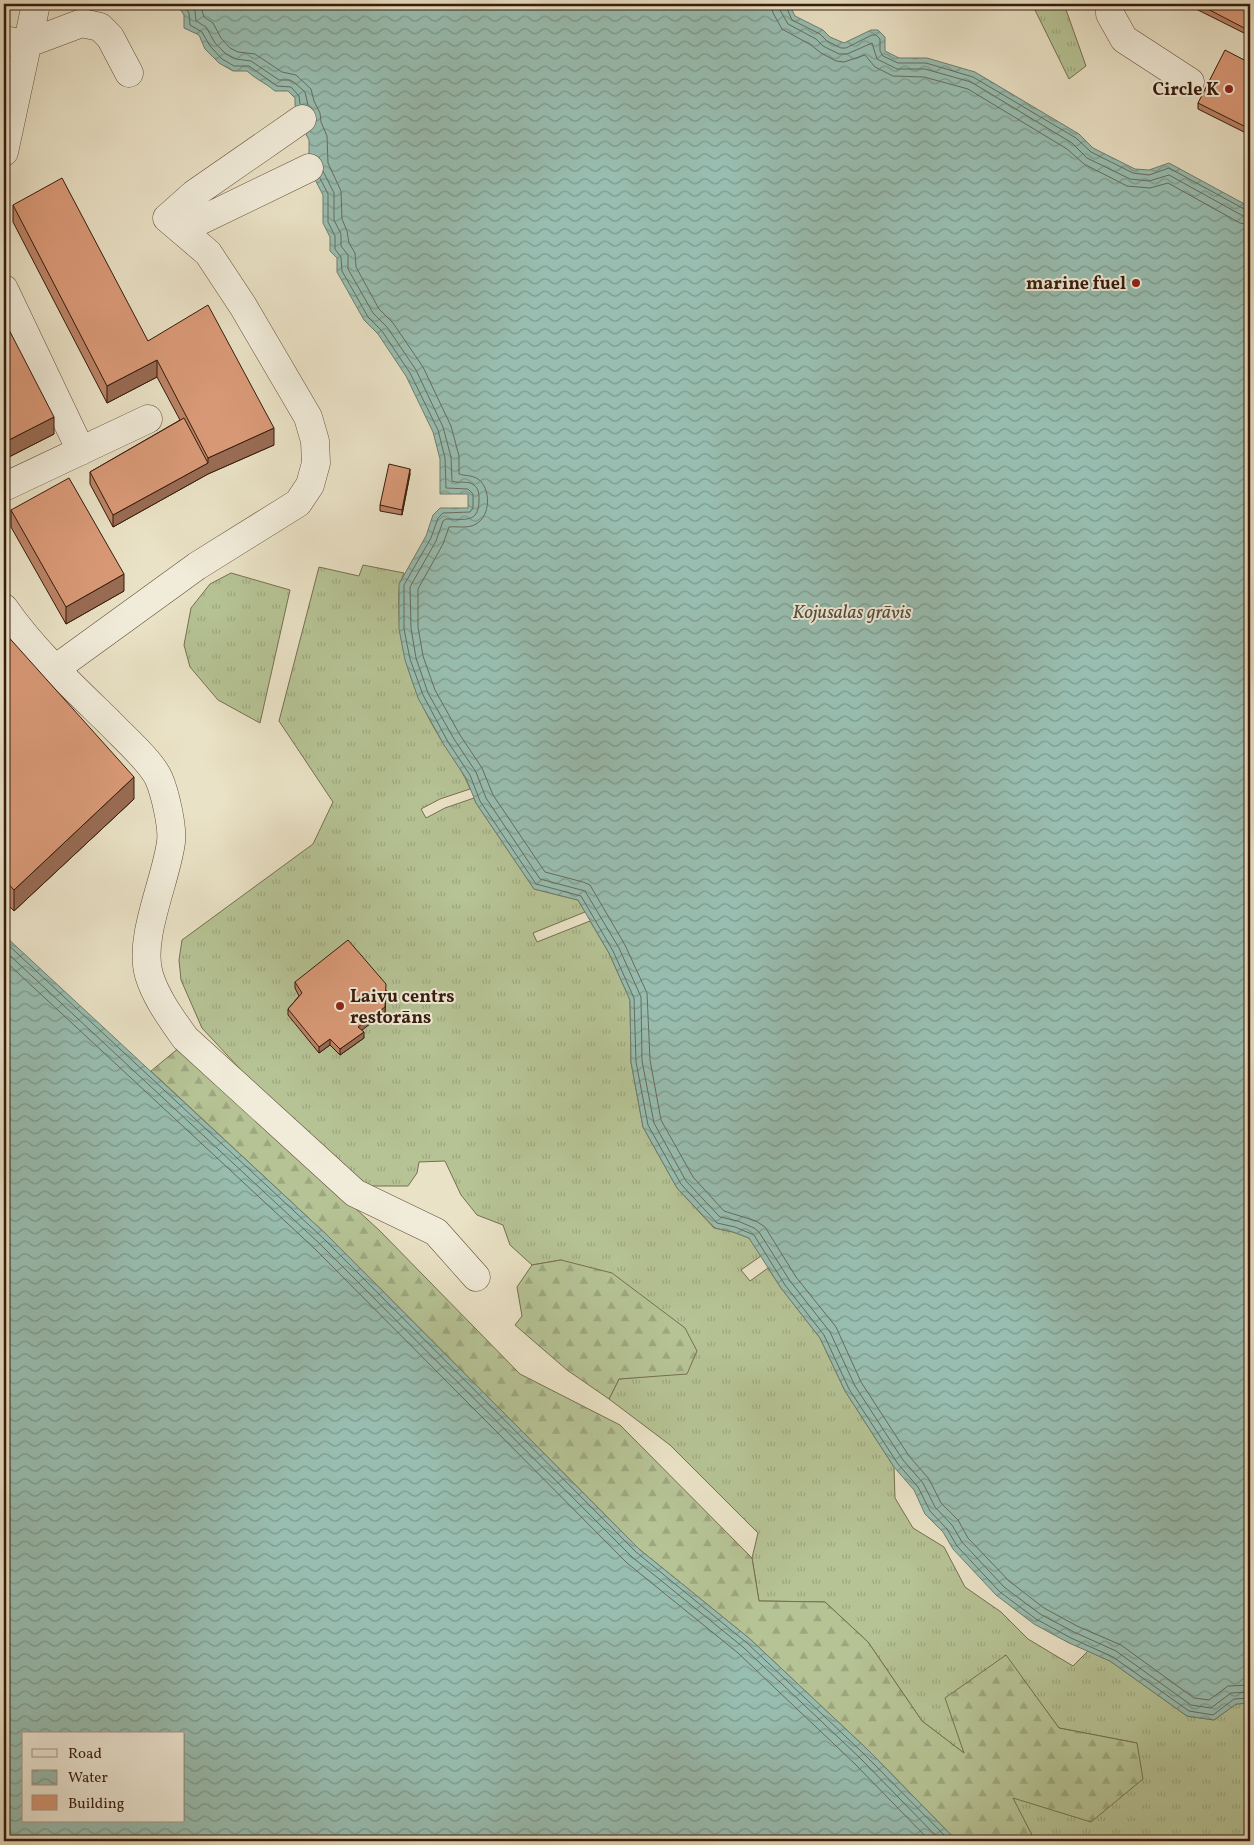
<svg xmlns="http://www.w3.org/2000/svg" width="1254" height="1845" font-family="Vollkorn,serif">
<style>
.grass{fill:url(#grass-tufts);stroke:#766f50}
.forest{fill:url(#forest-firs);stroke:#766f50}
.water{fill:url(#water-waves);stroke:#717d6f;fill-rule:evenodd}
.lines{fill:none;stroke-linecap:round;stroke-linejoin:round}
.shore{stroke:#676c5e;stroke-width:1}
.minor-casing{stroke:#634d3a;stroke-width:29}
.minor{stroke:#f1ecda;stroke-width:28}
.wall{fill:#bb8467;stroke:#361b0b}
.shaded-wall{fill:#996c54;stroke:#361b0b}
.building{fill:#da9a78;stroke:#361b0b}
.poi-dot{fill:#8f2418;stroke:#f1ecda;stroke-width:2}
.labels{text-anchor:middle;stroke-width:4;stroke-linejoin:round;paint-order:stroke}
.poi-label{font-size:18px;font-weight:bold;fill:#361b0b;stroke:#f1ecda;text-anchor:end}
.water-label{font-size:19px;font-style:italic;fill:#534c3d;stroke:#f1ecda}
</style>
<defs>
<pattern id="grass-tufts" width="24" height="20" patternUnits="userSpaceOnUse" patternTransform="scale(1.25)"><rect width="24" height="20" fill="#b6c395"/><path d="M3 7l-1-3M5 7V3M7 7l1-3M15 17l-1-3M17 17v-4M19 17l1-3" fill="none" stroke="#9da77f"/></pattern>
<pattern id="forest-firs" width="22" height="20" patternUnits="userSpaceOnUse" patternTransform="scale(1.25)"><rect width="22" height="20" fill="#b6c395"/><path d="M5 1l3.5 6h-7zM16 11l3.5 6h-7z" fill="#9da77f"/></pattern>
<pattern id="water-waves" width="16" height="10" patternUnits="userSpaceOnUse" patternTransform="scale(1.25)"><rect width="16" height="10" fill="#98beb1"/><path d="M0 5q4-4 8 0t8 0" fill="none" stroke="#7d9a8e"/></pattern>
</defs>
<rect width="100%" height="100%" fill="#eae2c6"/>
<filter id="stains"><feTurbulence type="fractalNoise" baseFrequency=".004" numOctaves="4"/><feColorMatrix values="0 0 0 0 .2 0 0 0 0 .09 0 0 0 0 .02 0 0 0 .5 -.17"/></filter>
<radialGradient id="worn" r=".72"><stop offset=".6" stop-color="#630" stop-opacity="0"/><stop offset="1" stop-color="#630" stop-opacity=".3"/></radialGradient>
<path class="grass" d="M 1032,4 L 1064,4 L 1086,66 L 1069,79 Z
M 363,565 L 404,573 C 397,588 399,598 399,614 C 400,661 420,707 445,746 C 454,760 464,773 470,789 L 440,799 L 421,809 L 426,818 L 445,808 L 474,798 L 476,803 L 534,889 L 578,900 L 585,912 L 533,933 L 537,942 L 590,921 L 609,953 L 630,1000 L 631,1062 L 643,1127 L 677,1188 L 714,1228 L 733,1232 L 749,1238 L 761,1256 L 741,1270 L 750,1281 L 768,1268 L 781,1288 L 820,1338 L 845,1391 L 894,1467 L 895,1498 L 913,1528 L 944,1547 L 965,1587 L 1001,1612 L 1028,1639 L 1073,1666 L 1088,1651 L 1110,1661 L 1187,1716 L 1214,1720 L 1236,1704 L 1250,1703 L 1250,1841 L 1035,1841 L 1012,1798 L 1137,1743 L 1059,1728 L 1005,1655 L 965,1754 L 922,1721 L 868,1642 L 825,1602 L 759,1601 L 752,1558 L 758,1533 L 670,1445 L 609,1399 L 619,1379 L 687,1373 L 561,1260 L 532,1265 L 510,1245 L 503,1225 L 477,1215 L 461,1195 L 445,1161 L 419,1162 L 417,1173 L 408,1186 L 367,1186 L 253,1083 L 202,1028 L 181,980 L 179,960 L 182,940 L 313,844 L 333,802 L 279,721 L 319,567 L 359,576 Z
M 231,573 L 290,590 L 260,723 L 218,700 L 190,667 L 184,645 L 191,608 L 210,584 Z"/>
<path class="forest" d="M 180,1047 L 380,1231 L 520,1374 L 620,1425 L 752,1558 L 759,1601 L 825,1602 L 868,1642 L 922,1721 L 964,1753 L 945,1698 L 1006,1655 L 1059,1728 L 1137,1743 L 1143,1779 L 1091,1822 L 1013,1798 L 1035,1841 L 957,1841 L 868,1750 L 750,1639 L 639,1549 L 328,1236 L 151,1071 Z
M 561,1260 L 612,1273 L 685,1328 L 697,1351 L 687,1374 L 619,1379 L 609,1399 L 567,1370 L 515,1325 L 522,1316 L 517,1287 L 532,1265 Z"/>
<path class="water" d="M 177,4 L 789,4 L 795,16 L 823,30 L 830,37 L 844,43 L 871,30 L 878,30 L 885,37 L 885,51 L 899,58 L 927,58 L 975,72 L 1079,134 L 1093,148 L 1135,169 L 1149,170 L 1169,163 L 1250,207 L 1250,1703 L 1236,1704 L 1214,1720 L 1187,1716 L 1110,1661 L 1069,1643 L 1034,1624 L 996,1595 L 953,1549 L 943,1532 L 925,1514 L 914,1490 L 894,1467 L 845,1391 L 820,1338 L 781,1288 L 749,1238 L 733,1232 L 715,1228 L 677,1188 L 643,1127 L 631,1062 L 630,1000 L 609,953 L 578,900 L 534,889 L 476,803 L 466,778 L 444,745 L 418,698 L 405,660 L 399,629 L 399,584 L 426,536 L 433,515 L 440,508 L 468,508 L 468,494 L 440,494 L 440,459 L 433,432 L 406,376 L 378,334 L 364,320 L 337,272 L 337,258 L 330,251 L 330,237 L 323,223 L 323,195 L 309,168 L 309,140 L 302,126 L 302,119 L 295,105 L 295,98 L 288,91 L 275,91 C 266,83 255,79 247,71 L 233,71 L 219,63 L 205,49 L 199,35 L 184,28 L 184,15 Z
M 4,935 L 328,1236 L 639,1549 L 750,1639 L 868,1750 L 957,1841 L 4,1841 ZM 24,1734 L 184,1734 L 184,1821 L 24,1821 Z"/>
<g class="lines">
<path class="shore" d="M 183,4 L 189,13 L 190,25 L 202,32 L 210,46 L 222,59 L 234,66 L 249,66 L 277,86 L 291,87 L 299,96 L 300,104
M 191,4 L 195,11 L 196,21 L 206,27 L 215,43 L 226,54 L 236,59 L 251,61 L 279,80 L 290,80 L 295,83 L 305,92 L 308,105
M 200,4 L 204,17 L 213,23 L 221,38 L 230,48 L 238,52 L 255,54 L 282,72 L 296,75 L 311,89 L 314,101 L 320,113 L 321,122 L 327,136 L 328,163 L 341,191 L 342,219 L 347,231 L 349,243 L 355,253 L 356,267 L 379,309 L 393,323 L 423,367 L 451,426 L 459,456 L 459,474 C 465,476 472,475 478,479 C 491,488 491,516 476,524 C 468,529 458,526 449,527 L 443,544 L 418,589 L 418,627 L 423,656 L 435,690 L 460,735 L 482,768 L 493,795 L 545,872 L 583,882 L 590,885 L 625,945 L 647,993 L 650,1060 L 661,1120 L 693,1177 L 724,1211 L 756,1221 L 765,1227 L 796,1277 L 836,1327 L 861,1382 L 909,1456 L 929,1479 L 941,1503 L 958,1520 L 968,1538 L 1009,1581 L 1044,1608 L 1077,1626 L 1121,1645 L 1194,1698 L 1209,1700 L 1228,1686 L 1250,1685
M 771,4 L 773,13 L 782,29 L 811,45 L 821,53 L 836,61 L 844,62 L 865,55 L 875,67 L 893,76 L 924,77 L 968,89 L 1067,149 L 1084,164 L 1127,186 L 1150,188 L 1168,183 L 1240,223 L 1250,225
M 779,4 L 780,10 L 788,24 L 816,39 L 823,46 L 839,54 L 847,54 L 872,43 L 877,59 L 897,69 L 925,69 L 971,82 L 1072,143 L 1087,158 L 1130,179 L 1149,181 L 1169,175 L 1243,216 L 1250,217
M 785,4 L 792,20 L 820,34 L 827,41 L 841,48 L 846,48 L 872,35 L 876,35 L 880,39 L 880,51 L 883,56 L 898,63 L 926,63 L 973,77 L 1076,138 L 1091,152 L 1133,173 L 1149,175 L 1169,168 L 1246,210 L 1250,211
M 323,171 L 334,193 L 334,220 L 341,234 L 341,246 L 348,255 L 348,269 L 373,313 L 387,327 L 416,370 L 443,427 L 451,457 L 452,481 C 459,484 468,480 474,485 C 479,489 479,494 479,500 C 479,524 464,519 446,519 L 443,521 L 436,541 L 410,587 L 411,628 L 416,658 L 428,693 L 454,739 L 476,772 L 486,798 L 540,879 L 585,891 L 619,948 L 641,997 L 642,1061 L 654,1123 L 686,1181 L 720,1217 L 738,1221 L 754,1228 L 759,1232 L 790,1281 L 830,1332 L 855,1386 L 903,1460 L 923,1483 L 935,1507 L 952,1525 L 962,1542 L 1004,1587 L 1040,1614 L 1074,1632 L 1116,1651 L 1191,1705 L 1211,1708 L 1231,1693 L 1250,1692
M 320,178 L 328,194 L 328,222 L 335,236 L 335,249 L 341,257 L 342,271 L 368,317 L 382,331 L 410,373 L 438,430 L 445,458 L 446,488 L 468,489 L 473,494 L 473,508 L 470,512 L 443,513 L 438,518 L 431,538 L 404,585 L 404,629 L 410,659 L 423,695 L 448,742 L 470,775 L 480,801 L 536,884 L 581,896 L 613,951 L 634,998 L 636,1062 L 648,1125 L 681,1184 L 717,1223 L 735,1227 L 754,1235 L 785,1285 L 824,1335 L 849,1389 L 898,1464 L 918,1487 L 930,1511 L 947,1529 L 957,1546 L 1000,1592 L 1036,1619 L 1071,1638 L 1113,1657 L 1189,1711 L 1213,1715 L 1234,1699 L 1250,1698
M 4,941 L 324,1239 L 636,1552 L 747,1643 L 864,1754 L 950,1841
M 4,950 L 320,1244 L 632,1557 L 743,1647 L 860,1758 L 941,1841
M 4,960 L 315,1249 L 627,1563 L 738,1653 L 855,1764 L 930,1841"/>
<defs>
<path id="minor" d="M 1110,4 L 1110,14 L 1124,39 L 1190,82
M 4,40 L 26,44 L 82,23 L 100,27 L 110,37 L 129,73
M 4,152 L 36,4
M 181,230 L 309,168
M 4,289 L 81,451
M 4,487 L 148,419
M 4,608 C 33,650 72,686 109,722 C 122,736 152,762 159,779 C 165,793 173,827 171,842 C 166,881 138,938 149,975 C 156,998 171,1018 185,1038 L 355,1193 L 436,1232 L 476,1277
M 55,669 L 197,566 L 298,503 L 310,485 L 316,463 L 315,441 L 308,417 L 243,306 L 208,253 L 167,218 L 194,194 L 302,119"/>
</defs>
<use href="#minor" class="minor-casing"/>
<use href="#minor" class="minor"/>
</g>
<path class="wall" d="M 1186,4 L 1250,4 L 1250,36 Z
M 1250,63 L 1250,135 L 1198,109 L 1198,103 Z
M 13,205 L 148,341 L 274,445 L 208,474 L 113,527 L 90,484 L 90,472 L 180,420 L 157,377 L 107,403 L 13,222 Z
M 4,320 L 54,434 L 5,459 L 4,458 Z
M 410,474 L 402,515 L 380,511 L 380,505 Z
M 11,510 L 124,591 L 66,624 L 11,527 Z
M 4,632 L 134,799 L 14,911 L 4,901 Z
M 295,982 L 386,990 L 385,1013 L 361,1030 L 364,1038 L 340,1055 L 330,1045 L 319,1053 L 288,1015 L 288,1009 L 299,996 L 295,988 Z"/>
<path class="shaded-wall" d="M 157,360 L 157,377 L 107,403 L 107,386 Z
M 54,417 L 54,434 L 5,459 L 5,442 Z
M 274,428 L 274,445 L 208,474 L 113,527 L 113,515 L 208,463 L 208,458 Z
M 410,469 L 410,474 L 402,515 L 402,510 Z
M 124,574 L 124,591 L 66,624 L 66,607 Z
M 134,777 L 134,799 L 14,911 L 14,890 Z
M 386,990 L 385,1013 L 358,1033 L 358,1027 Z
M 364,1032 L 364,1038 L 340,1055 L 340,1049 Z
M 330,1039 L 330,1045 L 319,1053 L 319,1047 Z"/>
<path class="building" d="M 1198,4 L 1250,4 L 1250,31 Z
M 1225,50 L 1250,63 L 1250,129 L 1198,103 Z
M 62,178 L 148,341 L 208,305 L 274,428 L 208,458 L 157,360 L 107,386 L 13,205 Z
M 4,320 L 54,417 L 5,442 L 4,441 Z
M 184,418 L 208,463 L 113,515 L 90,472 Z
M 389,464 L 410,469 L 402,510 L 380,505 Z
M 69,478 L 124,574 L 66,607 L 11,510 Z
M 4,632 L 134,777 L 14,890 L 4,879 Z
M 348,940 L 386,984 L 385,1007 L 358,1027 L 364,1032 L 340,1049 L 330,1039 L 319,1047 L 288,1009 L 302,993 L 295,982 Z"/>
<g class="poi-dot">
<circle cx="1229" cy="89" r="5"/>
<circle cx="1136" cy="283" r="5"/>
<circle cx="340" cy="1006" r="5"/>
</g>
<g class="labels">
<g class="poi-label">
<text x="1219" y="95">Circle K</text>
<text x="1126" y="289">marine fuel</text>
<text x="350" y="1002" text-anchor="start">Laivu centrs<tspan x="350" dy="21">restorāns</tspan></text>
</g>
<g class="water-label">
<text x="852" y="618">Kojusalas grāvis</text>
</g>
</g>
<rect width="1254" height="1845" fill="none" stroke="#eae2c6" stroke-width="20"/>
<rect x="5" y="5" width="1244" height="1835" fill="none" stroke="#361b0b" stroke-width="2.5"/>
<rect x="10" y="10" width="1234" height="1825" fill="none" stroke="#361b0b"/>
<rect x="22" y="1732" width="162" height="90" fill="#f1ecda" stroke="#a69887"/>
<rect x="32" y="1749" width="25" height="8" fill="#f1ecda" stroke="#a69887"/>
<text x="68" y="1758" font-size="15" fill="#361b0b">Road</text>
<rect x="32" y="1770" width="25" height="15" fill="url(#water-waves)" stroke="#a69887"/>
<text x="68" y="1782" font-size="15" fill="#361b0b">Water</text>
<rect x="32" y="1795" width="25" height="15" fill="#da9a78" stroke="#a69887"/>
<text x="68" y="1808" font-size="15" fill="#361b0b">Building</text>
<rect width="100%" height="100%" filter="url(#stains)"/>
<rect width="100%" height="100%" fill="url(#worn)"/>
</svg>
